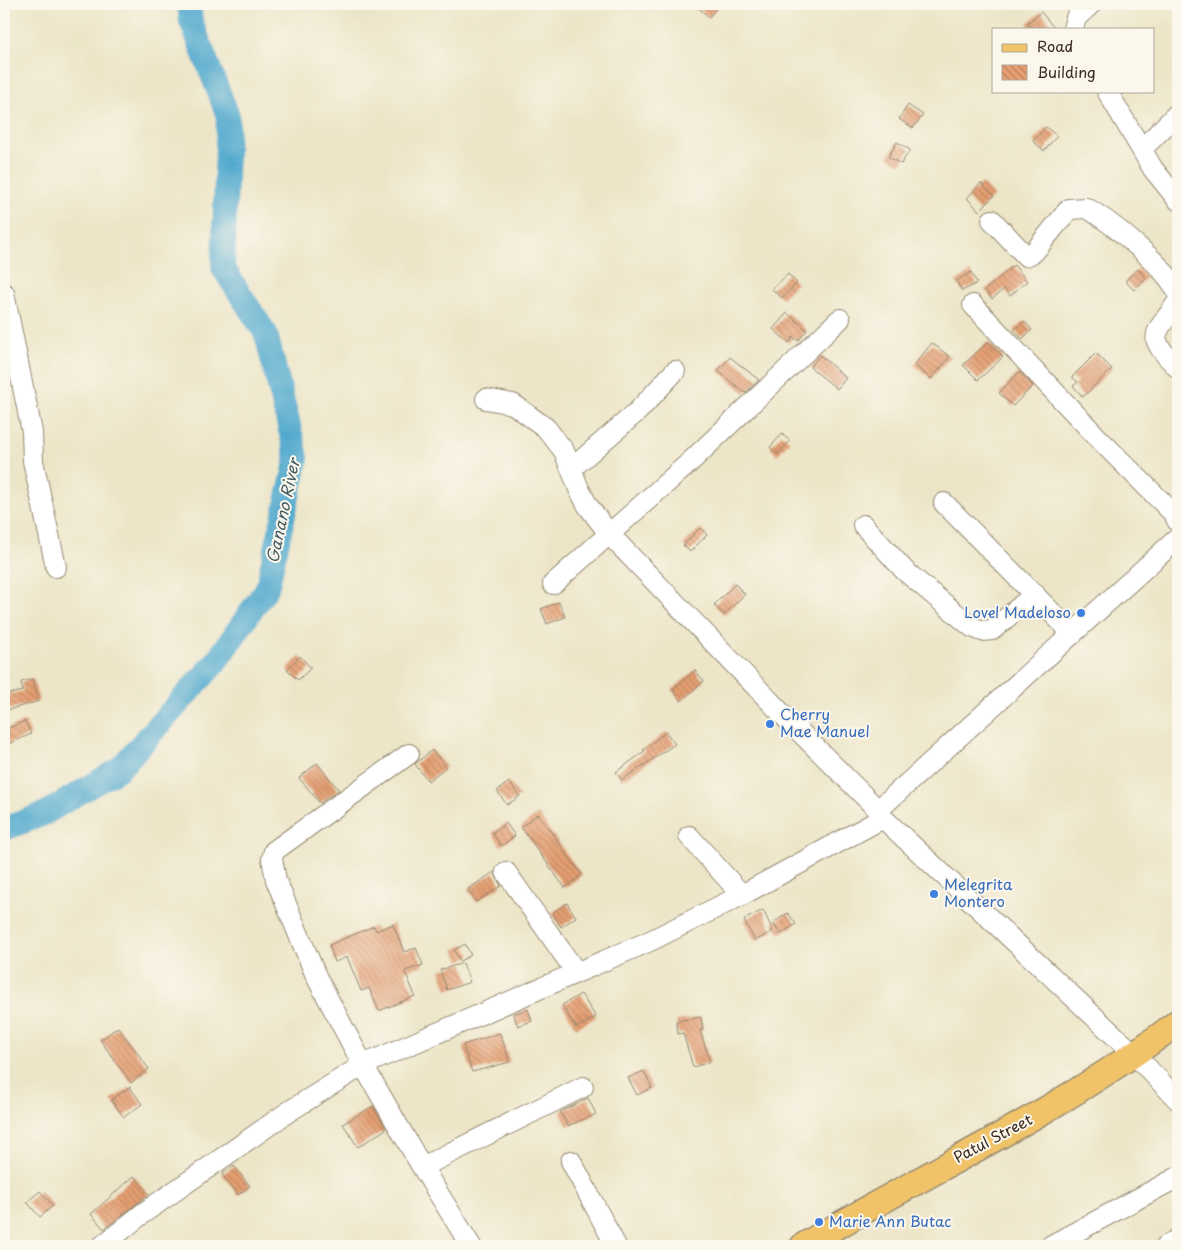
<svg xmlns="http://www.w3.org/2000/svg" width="1182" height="1250" font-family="'Playpen Sans',sans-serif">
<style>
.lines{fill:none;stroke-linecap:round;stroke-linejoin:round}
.river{stroke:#50a8cd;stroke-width:24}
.building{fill:url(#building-back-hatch)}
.minor-casing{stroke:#948872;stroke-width:22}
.major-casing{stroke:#948872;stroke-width:28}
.minor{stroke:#fff;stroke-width:20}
.major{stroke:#f0c369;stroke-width:25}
.shop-dot{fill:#3f7fe0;stroke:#fbf7ec;stroke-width:2}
.labels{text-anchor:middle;stroke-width:4;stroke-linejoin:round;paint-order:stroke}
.shop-label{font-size:15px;fill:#366cbe;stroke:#fbf7ec;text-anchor:start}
.street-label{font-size:15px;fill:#3b2a1e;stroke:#fbf7ec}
.water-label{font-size:16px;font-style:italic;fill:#435c64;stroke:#fbf7ec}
</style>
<defs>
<pattern id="building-back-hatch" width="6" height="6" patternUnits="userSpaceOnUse" patternTransform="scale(1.25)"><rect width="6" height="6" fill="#e59f72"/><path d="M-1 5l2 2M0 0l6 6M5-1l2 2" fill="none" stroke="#bb825d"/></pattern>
</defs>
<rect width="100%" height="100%" fill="#fbf7ec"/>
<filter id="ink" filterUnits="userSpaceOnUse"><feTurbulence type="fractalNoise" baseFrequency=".02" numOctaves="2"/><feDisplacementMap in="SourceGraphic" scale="10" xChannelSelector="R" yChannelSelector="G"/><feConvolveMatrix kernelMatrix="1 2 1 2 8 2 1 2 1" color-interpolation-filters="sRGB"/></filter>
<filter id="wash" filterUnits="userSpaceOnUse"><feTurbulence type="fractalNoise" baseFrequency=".0096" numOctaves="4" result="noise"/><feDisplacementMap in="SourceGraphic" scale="20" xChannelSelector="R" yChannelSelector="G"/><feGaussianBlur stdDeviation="1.12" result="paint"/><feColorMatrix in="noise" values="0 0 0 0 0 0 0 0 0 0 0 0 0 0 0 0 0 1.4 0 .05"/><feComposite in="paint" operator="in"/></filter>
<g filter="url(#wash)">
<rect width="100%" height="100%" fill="#ece5c7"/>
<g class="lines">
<path class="river" d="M 4,829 L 44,814 L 119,769 L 215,663 L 267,588 L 297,458 L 266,334 L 223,268 L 228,116 L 191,21 L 189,4"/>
</g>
<g id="blocks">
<path class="building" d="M 694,4 L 720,4 L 709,17 Z
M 1041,12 L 1055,29 L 1032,29 L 1027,23 Z
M 908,105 L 923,115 L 913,128 L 899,119 Z
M 1046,127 L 1057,136 L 1044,151 L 1033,141 Z
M 897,142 L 910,150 L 901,164 L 888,157 Z
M 981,183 L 994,196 L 979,211 L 967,198 Z
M 1014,265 L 1027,281 L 1010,296 L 1004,289 L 992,299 L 985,290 Z
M 1138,269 L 1146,278 L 1134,290 L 1125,281 Z
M 971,272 L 977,283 L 962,291 L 956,281 Z
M 788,274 L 797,283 L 782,298 L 772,289 Z
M 787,313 L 807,330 L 798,341 L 793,337 L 789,343 L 773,329 Z
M 1024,321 L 1032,330 L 1022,339 L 1014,330 Z
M 988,342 L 1003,357 L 978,380 L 963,365 Z
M 932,343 L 950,357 L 931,379 L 914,365 Z
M 1096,353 L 1112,369 L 1083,397 L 1073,386 L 1078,382 L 1072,377 Z
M 820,355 L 846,378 L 837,389 L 810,367 Z
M 730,357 L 759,380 L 745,393 L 718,371 Z
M 1019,372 L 1033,386 L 1013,406 L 999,393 Z
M 782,434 L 790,441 L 777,455 L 770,447 Z
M 700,528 L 707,535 L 690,552 L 683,545 Z
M 735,584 L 745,594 L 724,615 L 714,605 Z
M 559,602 L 565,617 L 547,624 L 541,609 Z
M 300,656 L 311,668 L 298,680 L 287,669 Z
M 695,670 L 704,681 L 681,701 L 672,690 Z
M 33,679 L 39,701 L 4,711 L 4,695 L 23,691 L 21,682 Z
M 25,721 L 31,734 L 8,744 L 4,730 Z
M 666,732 L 675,744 L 622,780 L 616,772 L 645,751 L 643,750 Z
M 432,750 L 446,767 L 428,781 L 415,764 Z
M 317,763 L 339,790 L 320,803 L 299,778 Z
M 509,782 L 520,796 L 507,805 L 497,791 Z
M 538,814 L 582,875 L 565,888 L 521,827 Z
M 506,823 L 515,836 L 501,846 L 492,833 Z
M 494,872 L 501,886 L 476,902 L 468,889 Z
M 567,903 L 576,917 L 561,927 L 552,913 Z
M 763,910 L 773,931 L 755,941 L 744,920 Z
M 788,913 L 796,924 L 780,934 L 773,923 Z
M 393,924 L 404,952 L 416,948 L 423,965 L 405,971 L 415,996 L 379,1011 L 369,988 L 361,991 L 347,957 L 335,962 L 329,945 L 374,926 L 376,931 Z
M 465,944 L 471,955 L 460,961 L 454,950 Z
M 463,963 L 470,982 L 447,990 L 440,970 Z
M 581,994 L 596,1017 L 576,1028 L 562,1005 Z
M 528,1009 L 532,1021 L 518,1026 L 513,1014 Z
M 701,1017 L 703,1030 L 700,1030 L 710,1062 L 693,1067 L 683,1033 L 678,1034 L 676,1021 Z
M 118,1027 L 149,1069 L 131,1083 L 100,1040 Z
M 500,1033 L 510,1062 L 472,1072 L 463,1045 Z
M 644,1071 L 652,1088 L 637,1095 L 628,1078 Z
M 130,1087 L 142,1104 L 124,1117 L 111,1100 Z
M 588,1098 L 596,1114 L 568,1126 L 560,1112 Z
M 373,1106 L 386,1129 L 358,1147 L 343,1124 Z
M 234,1166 L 250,1186 L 238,1195 L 222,1174 Z
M 134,1176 L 149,1194 L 104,1229 L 91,1214 Z
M 40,1191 L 53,1206 L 40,1217 L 27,1202 Z"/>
</g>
</g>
<g filter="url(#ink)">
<use href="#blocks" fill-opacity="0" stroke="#948872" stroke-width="1"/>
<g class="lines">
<defs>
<path id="minor" d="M 1073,29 L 1076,18 L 1091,4
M 1107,91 L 1153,169 L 1178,200
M 1142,149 L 1178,113
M 992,220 L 1026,256 L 1034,252 L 1069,209 L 1086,208 C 1108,219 1173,272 1178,295
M 4,293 L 32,432 L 33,461 L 56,567
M 1178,301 C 1156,336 1143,333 1178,368
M 973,305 L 1098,438 L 1174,514 L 1178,522
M 486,399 L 513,404 L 546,428 L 564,451 L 579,489 L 588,506 L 610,535 L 788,720 L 878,810 L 883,818 L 1135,1055 L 1178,1100
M 571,469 L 638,411 L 675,371
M 944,503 L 1073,634
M 863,525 L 905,571 L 972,627 L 982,631 L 992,630 L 1035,594
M 553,584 L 689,463 L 840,319
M 409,754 L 274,851 L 272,859 L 276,880 L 316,976 L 363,1065 L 422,1167 L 471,1246
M 878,810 L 1178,538
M 689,836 L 742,895
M 506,872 L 576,972
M 571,1161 L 616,1246
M 422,1167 L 583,1087
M 102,1246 L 142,1214 L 288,1112 L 363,1065 L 650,941 L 742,895 L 883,818
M 1050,1246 L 1178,1177
M 1166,1246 L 1178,1239"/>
<path id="major" d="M 803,1246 C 928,1171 1062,1111 1178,1022"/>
</defs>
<use href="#minor" class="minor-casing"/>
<use href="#major" class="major-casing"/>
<use href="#minor" class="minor"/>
<use href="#major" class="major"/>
</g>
</g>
<g class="shop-dot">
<circle cx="1081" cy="613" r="5"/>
<circle cx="770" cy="724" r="5"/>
<circle cx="934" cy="894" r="5"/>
<circle cx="819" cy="1222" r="5"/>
</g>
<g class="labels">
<g class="shop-label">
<text x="1071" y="618" text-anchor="end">Lovel Madeloso</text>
<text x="780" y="720">Cherry<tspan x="780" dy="17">Mae Manuel</tspan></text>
<text x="944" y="890">Melegrita<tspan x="944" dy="17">Montero</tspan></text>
<text x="829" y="1227">Marie Ann Butac</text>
</g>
<g class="street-label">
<text transform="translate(993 1139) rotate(-28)" y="5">Patul Street</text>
</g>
<g class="water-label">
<text transform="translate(283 511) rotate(-78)" y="6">Ganano River</text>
</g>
</g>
<rect width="1182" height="1250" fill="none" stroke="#fbf7ec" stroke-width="20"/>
<rect x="992" y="28" width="162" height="65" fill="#fbf7ec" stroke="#aea59a"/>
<rect x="1002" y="44" width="25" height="8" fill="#f0c369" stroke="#aea59a"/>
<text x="1037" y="52" font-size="15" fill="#3b2a1e">Road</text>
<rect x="1002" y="65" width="25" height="15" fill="url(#building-back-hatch)" stroke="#aea59a"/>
<text x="1037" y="78" font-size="15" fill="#3b2a1e">Building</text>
</svg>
